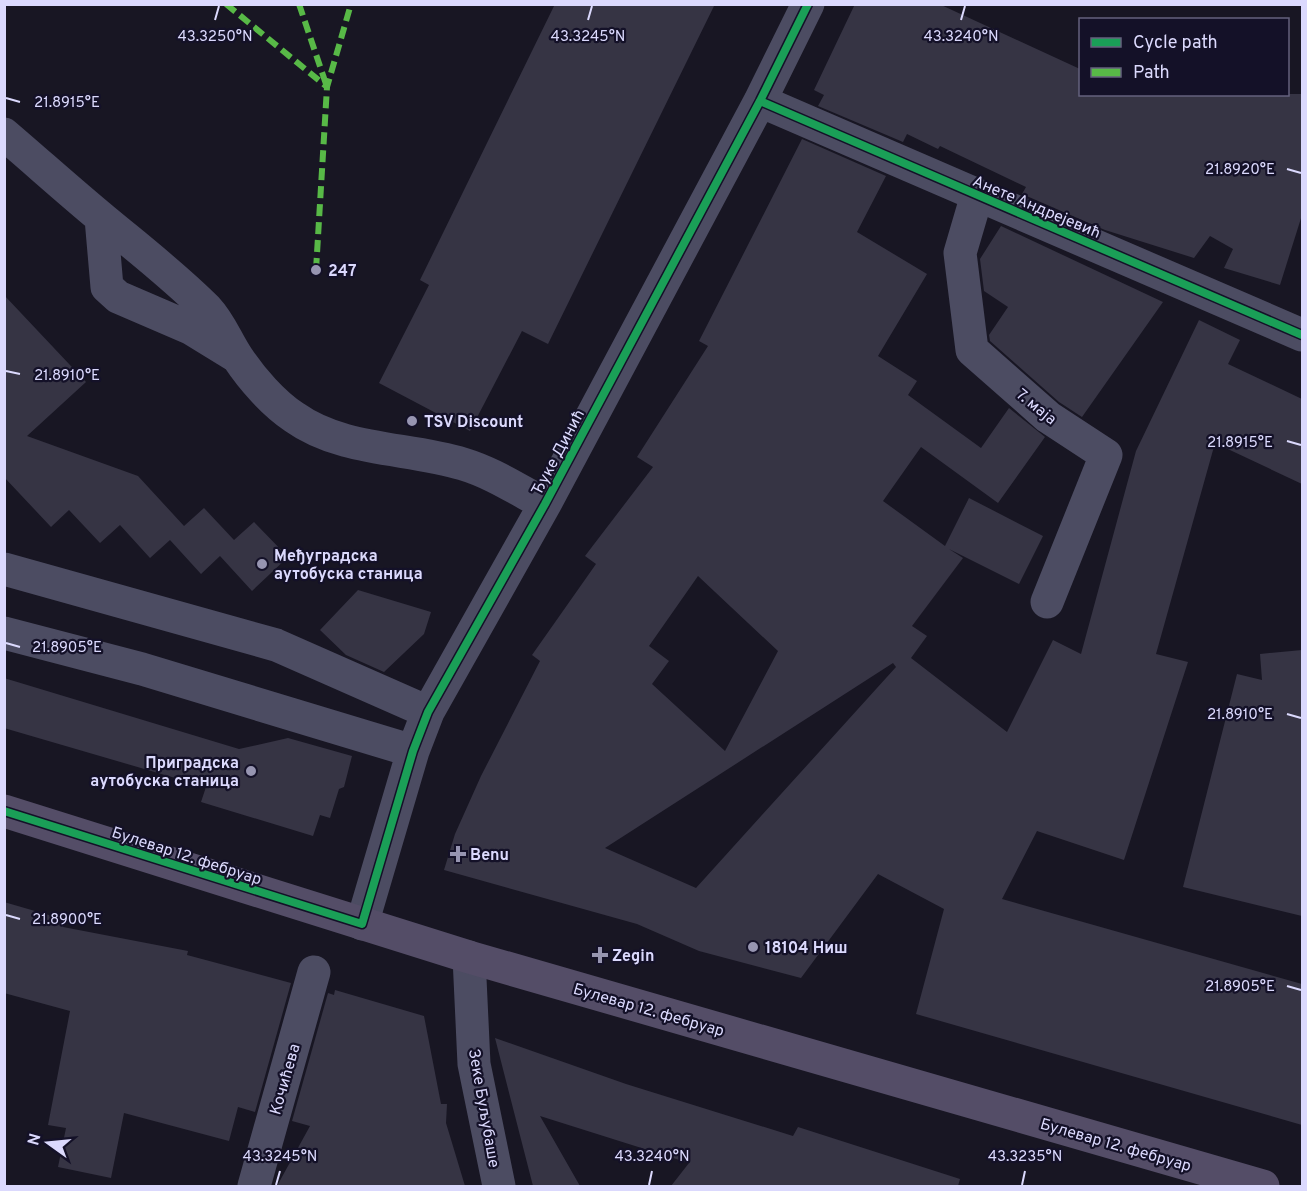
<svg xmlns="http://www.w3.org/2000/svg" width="1307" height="1191" font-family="Overpass,sans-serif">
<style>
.building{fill:#363444;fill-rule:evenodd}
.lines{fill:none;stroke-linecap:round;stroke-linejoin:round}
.minor{stroke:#4c4c62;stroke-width:33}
.major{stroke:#544d67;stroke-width:33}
.quiet{stroke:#58b947;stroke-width:6;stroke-dasharray:12 6;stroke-linecap:butt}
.cycleway-casing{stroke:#141128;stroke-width:11}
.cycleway{stroke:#1a9f57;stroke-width:8}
.ticks{fill:none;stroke:#dbd9fd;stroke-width:2}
.poi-dot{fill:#9795b1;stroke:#141128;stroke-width:2}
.labels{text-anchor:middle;stroke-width:4.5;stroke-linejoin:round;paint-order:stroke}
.street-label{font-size:16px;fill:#dbd9fd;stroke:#141128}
.poi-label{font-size:16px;font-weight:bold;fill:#dbd9fd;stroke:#141128;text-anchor:start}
.ticks-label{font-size:15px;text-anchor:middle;fill:#dbd9fd;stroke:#141128;stroke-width:4.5;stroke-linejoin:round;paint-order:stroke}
</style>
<rect width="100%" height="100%" fill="#181623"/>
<path class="building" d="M 555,4 L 715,4 L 548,344 L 522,331 L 470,431 L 379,383 L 429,285 L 420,280 Z
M 855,4 L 939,4 L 1080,69 L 1080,94 L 1302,94 L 1302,215 L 1280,285 L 1224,268 L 1233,249 L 1210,236 L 1194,258 L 1105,230 L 1022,194 L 1026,187 L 940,146 L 938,149 L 907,134 L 903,142 L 818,106 L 824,95 L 814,90 Z
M 802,139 L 886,176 L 857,232 L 927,274 L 878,356 L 917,381 L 908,395 L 981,448 L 1009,408 L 1045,437 L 998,503 L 921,447 L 883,501 L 945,546 L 969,498 L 1043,536 L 1019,584 L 949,549 L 963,558 L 912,626 L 927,636 L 911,658 L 1007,732 L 1053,640 L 1081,654 L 1136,451 L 1199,320 L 1240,340 L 1228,364 L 1302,399 L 1302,484 L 1215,443 L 1156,654 L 1188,662 L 1124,860 L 1037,831 L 1002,899 L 1302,984 L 1302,1125 L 916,1014 L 944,909 L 878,874 L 801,978 L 699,951 L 637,924 L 444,870 L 455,834 L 481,776 L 540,661 L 532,655 L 596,564 L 585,556 L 653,467 L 637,457 L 708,346 L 699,341 ZM 698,576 L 778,651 L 725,751 L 652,684 L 669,661 L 649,646 ZM 893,663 L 896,667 L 696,888 L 605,848 Z
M 1001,226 L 1163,302 L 1082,417 L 1059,402 L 990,341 L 989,335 L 1008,307 L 984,291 L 980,259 Z
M 4,295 L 86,382 L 27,436 L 138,476 L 184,526 L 204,508 L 234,540 L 254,522 L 288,557 L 252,591 L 220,556 L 201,574 L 170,540 L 150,558 L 120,525 L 100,543 L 69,510 L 51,527 L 4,477 Z
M 358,590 L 431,612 L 424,634 L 384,672 L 346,655 L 320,630 Z
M 1302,650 L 1302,916 L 1183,887 L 1237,674 L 1262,680 L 1260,654 Z
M 4,678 L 239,749 L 288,738 L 352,756 L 344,787 L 339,789 L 330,818 L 320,815 L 313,836 L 201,802 L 206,787 L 4,728 Z
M 4,902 L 66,920 L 63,927 L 188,951 L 187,955 L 291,983 L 255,1112 L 238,1107 L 229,1141 L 124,1113 L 111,1178 L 58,1167 L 66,1128 L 48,1125 L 70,1011 L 4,993 Z
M 335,990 L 424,1016 L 441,1104 L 447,1104 L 446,1123 L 465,1186 L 277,1186 L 310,1126 L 292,1121 L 328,993 L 334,995 Z
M 495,1038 L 626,1084 L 793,1136 L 798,1127 L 960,1179 L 958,1186 L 671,1186 L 689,1163 L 540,1116 L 580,1186 L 533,1186 Z"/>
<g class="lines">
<path class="minor" d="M 760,101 L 1302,335
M 4,134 C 38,163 70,192 104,220 C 139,249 174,276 207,309 C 221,324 227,342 238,358 C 252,379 273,403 294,417 C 343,452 408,447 463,464 C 493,473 518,490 545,504
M 977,195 L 960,253 L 972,350 L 1048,417 L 1106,455 L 1047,602
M 101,218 L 107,287 L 118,297 L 190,328 L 234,355
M 4,569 L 276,645 L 428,712
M 4,633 L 142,669 L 413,751
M 362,924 L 413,751 L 428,712 L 545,504 L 760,101 L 808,4
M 469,957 L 474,1064 L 499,1186
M 254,1186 L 314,972"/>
<path class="major" d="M 4,811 L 469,957 L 1263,1186"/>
<path class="quiet" d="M 226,4 L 327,87
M 299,4 L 327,87
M 316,270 L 327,87 L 351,4"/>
<defs>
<path id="cycleway" d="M 760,101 L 1302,335
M 4,811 L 362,924 L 413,751 L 428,712 L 545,504 L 760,101 L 808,4"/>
</defs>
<use href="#cycleway" class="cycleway-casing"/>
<use href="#cycleway" class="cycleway"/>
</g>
<path class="ticks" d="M 215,20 L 219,6M 588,20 L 592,6M 961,20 L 965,6M 6,98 L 20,102M 1287,169 L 1301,173M 6,371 L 20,374M 1287,441 L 1301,445M 6,643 L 20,647M 1287,714 L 1301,718M 6,915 L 20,919M 1287,986 L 1301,990M 276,1185 L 280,1171M 649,1185 L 652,1171M 1022,1185 L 1025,1171"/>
<g class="poi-dot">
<circle cx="316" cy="270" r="6"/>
<circle cx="412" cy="421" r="6"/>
<circle cx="262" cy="564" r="6"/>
<circle cx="251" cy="771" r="6"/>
<path d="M455 845h6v6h6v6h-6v6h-6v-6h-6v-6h6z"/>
<circle cx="753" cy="947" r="6"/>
<path d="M597 946h6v6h6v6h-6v6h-6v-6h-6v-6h6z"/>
</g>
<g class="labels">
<g class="street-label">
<text transform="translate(1037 206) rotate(23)" y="6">Анете Андрејевић</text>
<text transform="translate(1037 406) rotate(39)" y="6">7. маја</text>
<text transform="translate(557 452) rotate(-62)" y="6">Ђуке Динић</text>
<text transform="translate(187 855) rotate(18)" y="6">Булевар 12. фебруар</text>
<text transform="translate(649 1009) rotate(16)" y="6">Булевар 12. фебруар</text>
<text transform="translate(284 1079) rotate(-74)" y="6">Кочићева</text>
<text transform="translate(485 1108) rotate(80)" y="6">Зеке Буљубаше</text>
<text transform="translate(1116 1144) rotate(16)" y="6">Булевар 12. фебруар</text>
</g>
<g class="poi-label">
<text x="328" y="276">247</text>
<text x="424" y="427">TSV Discount</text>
<text x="274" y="561">Међуградска<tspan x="274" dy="18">аутобуска станица</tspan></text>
<text x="239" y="768" text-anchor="end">Приградска<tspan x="239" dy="18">аутобуска станица</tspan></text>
<text x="470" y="860">Benu</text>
<text x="765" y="953">18104 Ниш</text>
<text x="612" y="961">Zegin</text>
</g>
</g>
<g class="ticks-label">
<text x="215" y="41">43.3250°N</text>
<text x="588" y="41">43.3245°N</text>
<text x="961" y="41">43.3240°N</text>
<text x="67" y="107">21.8915°E</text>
<text x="1240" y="174">21.8920°E</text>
<text x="67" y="380">21.8910°E</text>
<text x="1240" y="447">21.8915°E</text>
<text x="67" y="652">21.8905°E</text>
<text x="1240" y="719">21.8910°E</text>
<text x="67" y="924">21.8900°E</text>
<text x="1240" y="991">21.8905°E</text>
<text x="280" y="1161">43.3245°N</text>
<text x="652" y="1161">43.3240°N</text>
<text x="1025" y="1161">43.3235°N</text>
</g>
<rect width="1307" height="1191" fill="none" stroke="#dbd9fd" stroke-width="12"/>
<rect x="1079" y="18" width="210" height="78" fill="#141128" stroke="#64617d" stroke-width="1.5"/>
<rect x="1091" y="38" width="30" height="9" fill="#1a9f57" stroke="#64617d" stroke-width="1.5"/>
<text x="1133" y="48" font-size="18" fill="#dbd9fd">Cycle path</text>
<rect x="1091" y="68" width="30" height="9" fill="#58b947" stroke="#64617d" stroke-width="1.5"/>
<text x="1133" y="78" font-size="18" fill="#dbd9fd">Path</text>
<g transform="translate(48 1143) rotate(285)" stroke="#141128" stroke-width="4.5" paint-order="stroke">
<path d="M0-4.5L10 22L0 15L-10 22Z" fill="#dbd9fd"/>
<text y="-9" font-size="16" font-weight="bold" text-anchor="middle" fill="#dbd9fd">N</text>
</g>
</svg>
